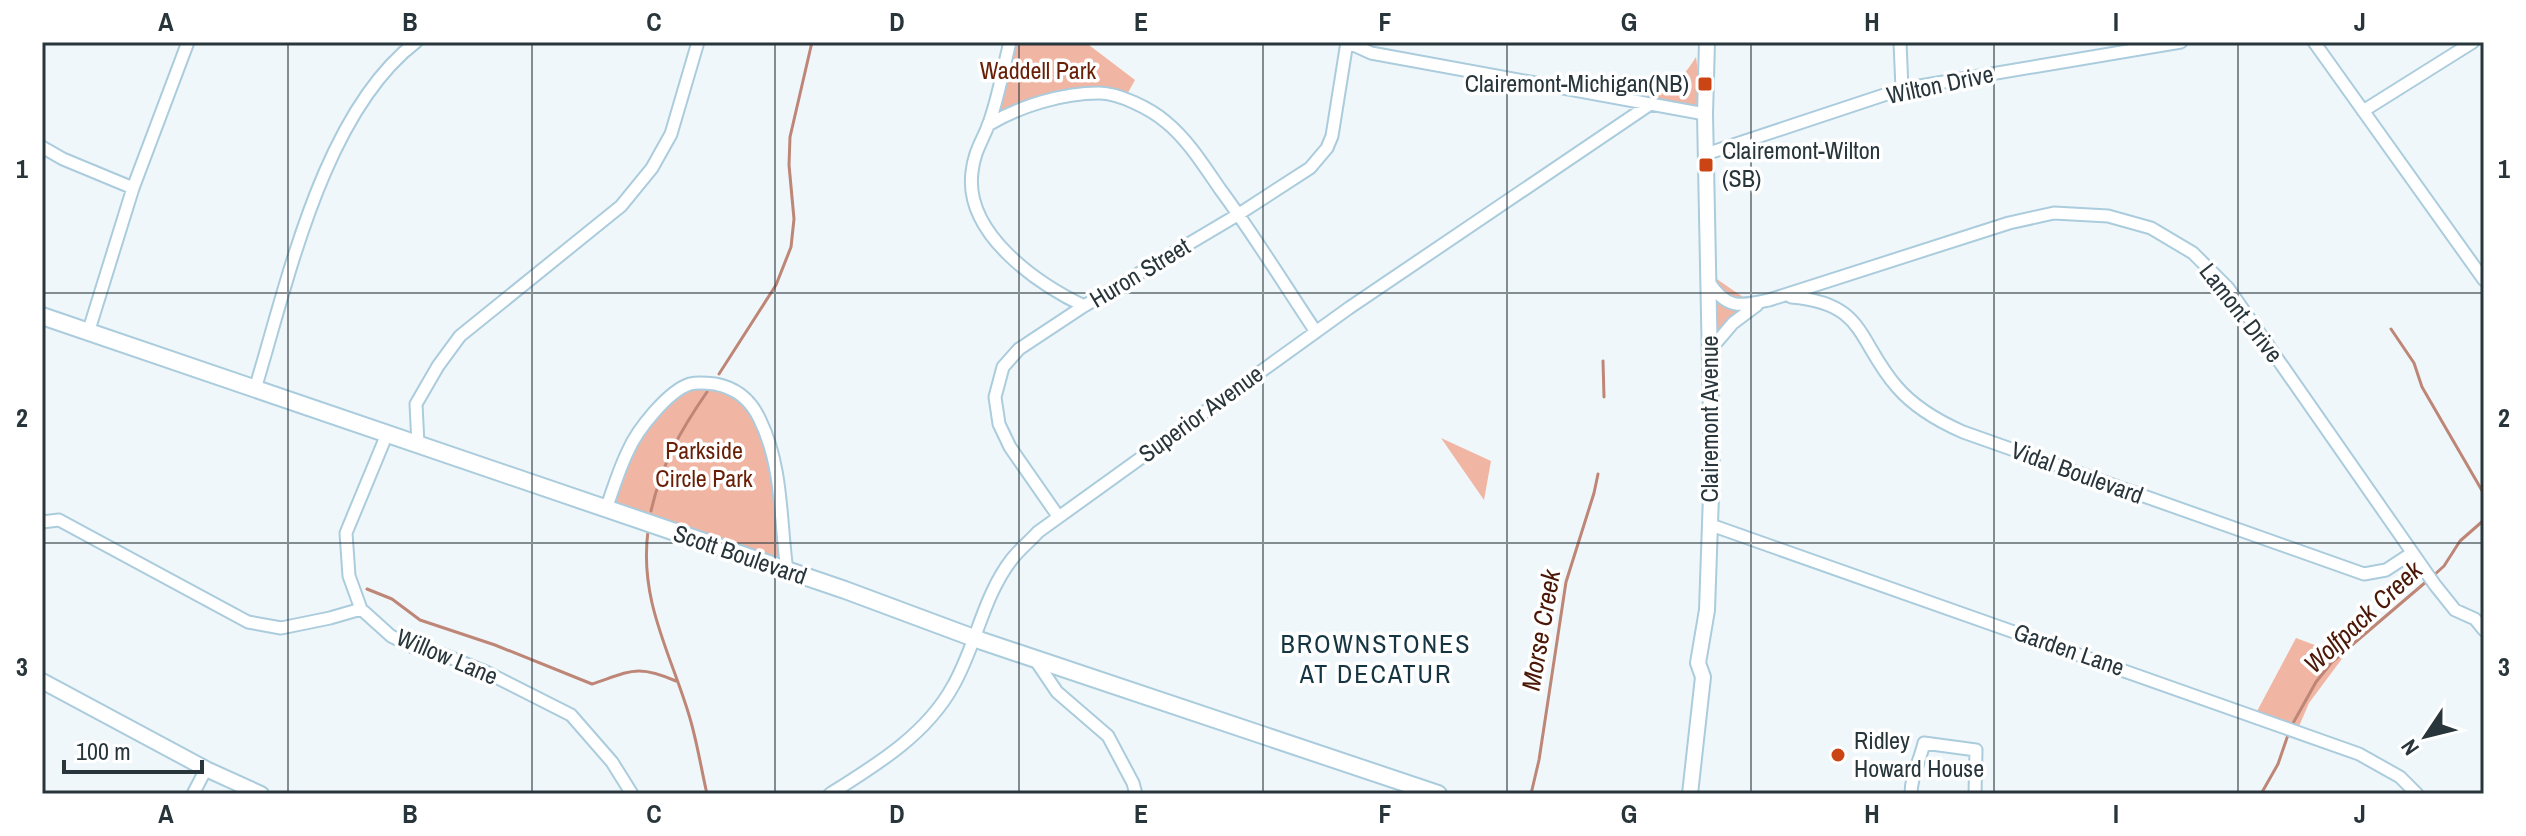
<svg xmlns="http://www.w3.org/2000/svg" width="2526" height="836" font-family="'Archivo Narrow',sans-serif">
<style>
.green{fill:#f1b5a3}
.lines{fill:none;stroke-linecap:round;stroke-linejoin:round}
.stream{stroke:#be8676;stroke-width:3}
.minor-casing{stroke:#acd;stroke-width:15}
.major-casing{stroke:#acd;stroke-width:18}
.highway-casing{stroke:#acd;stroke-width:20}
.minor{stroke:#fff;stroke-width:11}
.major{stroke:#fff;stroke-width:14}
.highway{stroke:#fff;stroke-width:16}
.grid{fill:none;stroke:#28363c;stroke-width:2;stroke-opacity:0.55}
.poi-dot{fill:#cb4413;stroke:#fff;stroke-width:3}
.labels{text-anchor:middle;stroke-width:7;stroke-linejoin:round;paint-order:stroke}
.park-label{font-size:24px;fill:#691f06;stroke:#fff}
.poi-label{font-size:24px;fill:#28363c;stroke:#fff;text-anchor:start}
.street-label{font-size:24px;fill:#28363c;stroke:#fff}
.water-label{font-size:26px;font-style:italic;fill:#4b1707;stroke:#fff}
.neighbourhood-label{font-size:26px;letter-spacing:2px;fill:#163542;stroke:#fff}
.neatline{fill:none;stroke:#28363c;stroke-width:3}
.grid-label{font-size:26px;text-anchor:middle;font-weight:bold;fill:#28363c}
</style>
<rect width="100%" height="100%" fill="#f0f7fa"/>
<path class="green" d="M 1013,42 L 1085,42 L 1135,80 L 1125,98 L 1104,90 L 994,117 Z
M 1696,57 L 1704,115 L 1645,96 C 1672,89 1682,79 1696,57 Z
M 1708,273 L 1743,297 L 1769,300 L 1716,341 Z
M 708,385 L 727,391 L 750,407 L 771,455 L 783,565 L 605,498 C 628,457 655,392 708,385 Z
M 1441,438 L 1491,461 L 1484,500 Z
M 2296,638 L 2344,656 L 2309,703 L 2297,731 L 2255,715 Z"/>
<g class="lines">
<path class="stream" d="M 2391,329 L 2414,363 L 2422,387 L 2484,494
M 1603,361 L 1604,397
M 719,374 L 776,285 L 791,247 L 794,219 L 789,165 L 790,137 L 812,42
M 651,511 C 662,463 680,431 707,392
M 648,531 C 639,600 670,652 689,715 C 697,741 701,768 707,794
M 2433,576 L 2444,566 L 2460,541 L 2484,520
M 367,589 L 392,599 L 420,620 L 495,645 L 592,684 C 631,671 637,664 676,681
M 2292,725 L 2316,682 L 2332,662 L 2427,581
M 1531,794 L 1539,760 L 1566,582 L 1594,493 L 1598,474
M 2261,794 L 2278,764 L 2289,732"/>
<defs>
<path id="minor" d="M 1010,42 C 1003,69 998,100 988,126 C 981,143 974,153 972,172 C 964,233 1036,283 1084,306
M 1347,42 L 1371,53 L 1705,114
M 1900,42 L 1902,89
M 2314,42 L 2484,280
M 2363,111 L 2473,42
M 988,125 C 1020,106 1062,93 1099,93 C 1119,93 1151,109 1166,122 C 1188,140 1204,166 1220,189 C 1254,235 1284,284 1316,332
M 42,147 L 63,159 L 133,188
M 1706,154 L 1902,89 L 2181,42
M 1709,282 C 1727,310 1740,306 1769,300 L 2009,223 L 2054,213 L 2108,216 L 2151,228 L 2193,253 L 2228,288 L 2435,585 L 2455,610 L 2475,619 L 2484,630
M 1791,297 C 1866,303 1857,341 1897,387 C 1915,408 1938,421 1963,432 L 2364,574 L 2386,570 L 2412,553
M 88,333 L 133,188 L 188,42
M 1710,350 L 1733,323 L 1757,305
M 255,389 C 288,281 323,113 416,42
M 387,434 L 346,533 L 349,576 L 361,609 L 391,636 L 413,647 L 444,655 L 486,672 L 571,715 L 612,762 L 632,794
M 418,444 L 416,404 L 438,366 L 460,336 L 621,206 L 652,168 L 671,134 L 698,42
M 606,509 C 613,490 619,469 628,451 C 637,430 668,391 690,384 C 698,382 707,383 715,384 C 737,388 751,400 760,420 C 783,467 780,521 787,571
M 1058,516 L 1010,447 L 999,424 L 995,397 L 1003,367 L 1019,349 L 1084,306 L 1239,214 L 1310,168 L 1327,148 L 1332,136 L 1347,42
M 42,522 L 59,520 L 248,622 L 281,628 L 330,618 L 361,609
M 1711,525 L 2359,754 L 2400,777 L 2417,794
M 1034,658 L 1057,692 L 1108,736 L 1133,783 L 1136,794
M 193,794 L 206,769
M 830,794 C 876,765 926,735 953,686 C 976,646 983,596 1012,559 C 1020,549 1030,541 1038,532 L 1349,308 L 1649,105
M 1911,794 C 1911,775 1920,761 1924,743 L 1976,750 L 1975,794"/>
<path id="major" d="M 42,681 L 206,769 L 261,794
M 1690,794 L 1703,677 L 1698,663 L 1707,610 L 1712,466 L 1705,114 L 1707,42"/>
<path id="highway" d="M 42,316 L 845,590 L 982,641 L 1438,794"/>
</defs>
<use href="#minor" class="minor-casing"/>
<use href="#major" class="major-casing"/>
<use href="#highway" class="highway-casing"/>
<use href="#minor" class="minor"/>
<use href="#major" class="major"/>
<use href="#highway" class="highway"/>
</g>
<path class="grid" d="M 288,42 L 288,794M 532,42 L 532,794M 775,42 L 775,794M 1019,42 L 1019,794M 1263,42 L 1263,794M 1507,42 L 1507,794M 1751,42 L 1751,794M 1994,42 L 1994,794M 2238,42 L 2238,794M 42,293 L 2484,293M 42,543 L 2484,543"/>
<g class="poi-dot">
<rect x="1697" y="76" width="16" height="16" rx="4"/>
<rect x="1698" y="157" width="16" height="16" rx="4"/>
<circle cx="1838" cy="755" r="8"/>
</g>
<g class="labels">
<g class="park-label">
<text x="1038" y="79">Waddell Park</text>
<text x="704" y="459">Parkside<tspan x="704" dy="28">Circle Park</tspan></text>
</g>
<g class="poi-label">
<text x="1689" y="92" text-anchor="end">Clairemont-Michigan(NB)</text>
<text x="1722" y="159">Clairemont-Wilton<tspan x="1722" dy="28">(SB)</tspan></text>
<text x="1854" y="749">Ridley<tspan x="1854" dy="28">Howard House</tspan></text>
</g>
<g class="street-label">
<text transform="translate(1940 85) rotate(-12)" y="8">Wilton Drive</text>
<text transform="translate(1140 273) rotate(-31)" y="8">Huron Street</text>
<text transform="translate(2241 313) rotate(52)" y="8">Lamont Drive</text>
<text transform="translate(1201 414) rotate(-36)" y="8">Superior Avenue</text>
<text transform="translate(1710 419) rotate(-90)" y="8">Clairemont Avenue</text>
<text transform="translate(2077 473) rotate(20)" y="8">Vidal Boulevard</text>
<text transform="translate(740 555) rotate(19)" y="8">Scott Boulevard</text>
<text transform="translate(2069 650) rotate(19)" y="8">Garden Lane</text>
<text transform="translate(447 657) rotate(23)" y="8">Willow Lane</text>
</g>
<g class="water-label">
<text transform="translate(2363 617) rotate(-43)" y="9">Wolfpack Creek</text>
<text transform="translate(1541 630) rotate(-80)" y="9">Morse Creek</text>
</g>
<g class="neighbourhood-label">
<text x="1376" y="653">BROWNSTONES<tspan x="1376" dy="30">AT DECATUR</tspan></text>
</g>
</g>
<rect width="2526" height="836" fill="none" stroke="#ffffff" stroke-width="88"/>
<g transform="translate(2426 736) rotate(235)" stroke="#ffffff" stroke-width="6" paint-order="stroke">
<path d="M0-6L14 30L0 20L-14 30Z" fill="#28363c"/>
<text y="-12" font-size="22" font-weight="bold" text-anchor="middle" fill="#28363c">N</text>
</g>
<path d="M64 760v12h138v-12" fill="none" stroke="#28363c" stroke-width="4"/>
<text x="76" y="760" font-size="24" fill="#28363c" stroke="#ffffff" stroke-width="6" paint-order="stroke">100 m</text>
<rect x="44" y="44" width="2438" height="748" class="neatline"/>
<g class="grid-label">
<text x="166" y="31">A</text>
<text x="410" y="31">B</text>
<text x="654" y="31">C</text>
<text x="897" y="31">D</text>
<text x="1141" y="31">E</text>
<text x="1385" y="31">F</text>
<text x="1629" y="31">G</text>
<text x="1872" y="31">H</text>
<text x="2116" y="31">I</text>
<text x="2360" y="31">J</text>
<text x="22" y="178">1</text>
<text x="2504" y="178">1</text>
<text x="22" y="427">2</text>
<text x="2504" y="427">2</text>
<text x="22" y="676">3</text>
<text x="2504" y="676">3</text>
<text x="166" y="823">A</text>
<text x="410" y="823">B</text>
<text x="654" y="823">C</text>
<text x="897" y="823">D</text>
<text x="1141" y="823">E</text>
<text x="1385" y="823">F</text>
<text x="1629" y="823">G</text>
<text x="1872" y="823">H</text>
<text x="2116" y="823">I</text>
<text x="2360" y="823">J</text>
</g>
</svg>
